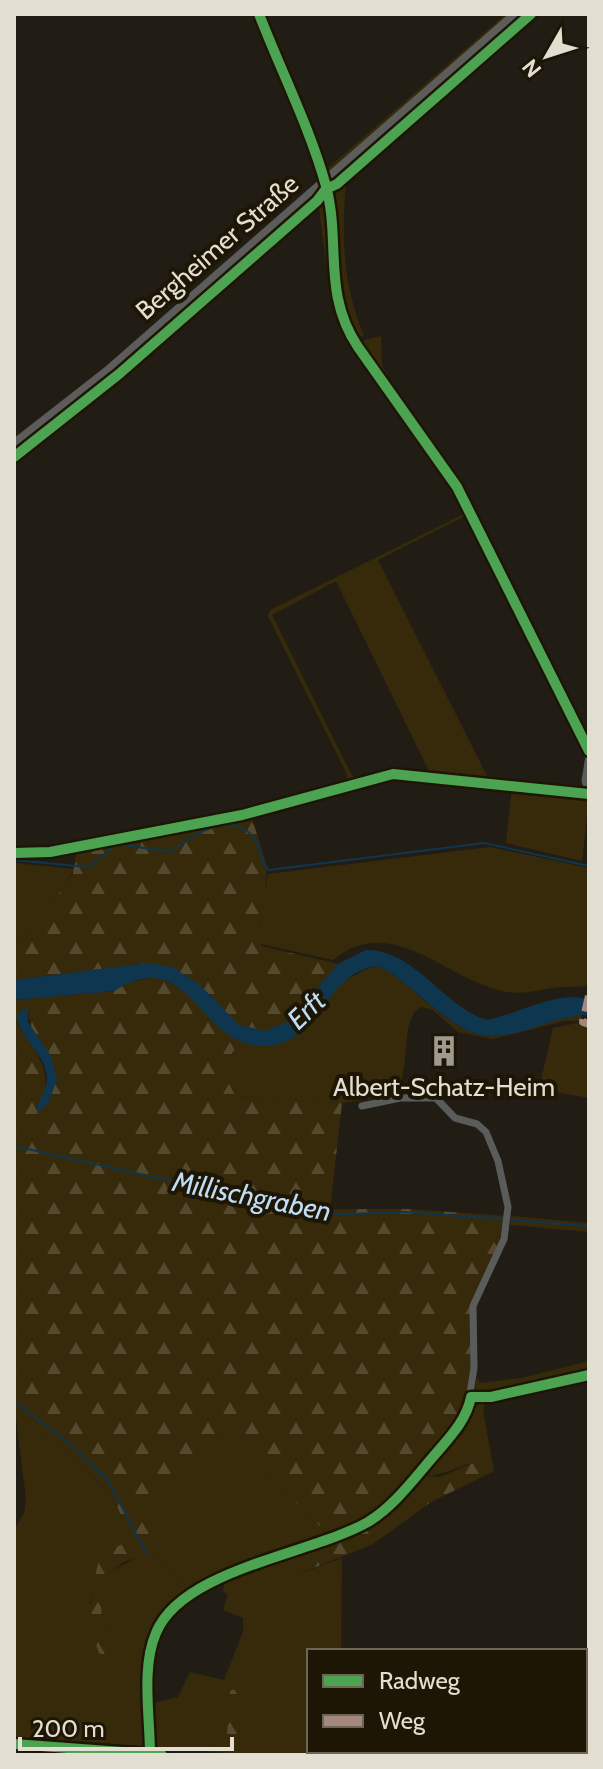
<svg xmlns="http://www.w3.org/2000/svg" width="603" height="1769" font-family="Cabin,sans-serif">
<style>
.green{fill:#372a0b;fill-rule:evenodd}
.forest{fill:url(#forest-firs);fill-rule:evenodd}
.water{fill:#0f364f}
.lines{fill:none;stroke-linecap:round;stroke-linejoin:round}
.stream{stroke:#0f364f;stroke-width:2}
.minor{stroke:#5a5c5c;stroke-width:7}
.secondary{stroke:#5d5e5e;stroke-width:10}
.primary{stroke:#5c5d5b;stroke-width:11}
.quiet{stroke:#a5887d;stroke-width:8;stroke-dasharray:16 8;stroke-linecap:butt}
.cycleway-casing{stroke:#1e1605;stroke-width:15}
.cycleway{stroke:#4ca352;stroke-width:10}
.labels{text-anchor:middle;stroke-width:8;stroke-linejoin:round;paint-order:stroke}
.street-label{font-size:26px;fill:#e3ded2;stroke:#1e1605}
.poi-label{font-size:26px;fill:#e3ded2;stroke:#1e1605}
.water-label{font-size:28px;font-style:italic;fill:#bfddf5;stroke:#1e1605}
</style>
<defs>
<pattern id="forest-firs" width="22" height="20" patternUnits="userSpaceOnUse" patternTransform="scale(2)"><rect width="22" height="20" fill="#372a0b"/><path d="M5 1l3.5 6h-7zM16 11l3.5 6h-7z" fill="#54482e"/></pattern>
</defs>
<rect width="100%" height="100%" fill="#221d14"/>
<path class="green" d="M 261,14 L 266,14 L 328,168 L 506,14 L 511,14 L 485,37 L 479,38 L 479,42 L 327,174 L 320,168 Z
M 523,14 L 529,14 L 336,182 L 336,178 Z
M 533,14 L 539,14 L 346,183 C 341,238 343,285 364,336 L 359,336 C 327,315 334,220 336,187 Z
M 316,200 L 118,373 L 14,455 L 14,450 L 309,201 Z
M 320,201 C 336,225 325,286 341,321 C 369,385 430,446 466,511 L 465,516 L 378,560 L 490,782 L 431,775 L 336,581 L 272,615 L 350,772 L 358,782 L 346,785 L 347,774 L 268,616 L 270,610 L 464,514 L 442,477 L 348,343 L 331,300 L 319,208 L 122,379 L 14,463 L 14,459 L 119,377 Z
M 381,336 L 382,365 L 388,378 L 460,482 L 556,674 L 461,488 L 361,346 L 364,340 Z
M 512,788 L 589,799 L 582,861 L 506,843 Z
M 490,847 L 589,868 L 589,985 C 577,988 564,986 552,988 C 532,991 519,996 498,990 C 442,975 389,913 333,960 L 261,944 L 260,892 L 265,890 L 268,874 Z
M 14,863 L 74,869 L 65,886 L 14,947 Z
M 377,966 C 416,983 454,1041 497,1036 C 523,1033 548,1019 575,1015 L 582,1015 L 581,1021 L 565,1021 L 493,1039 L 458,1032 L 433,1010 L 421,1007 C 397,1019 414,1077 392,1096 L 342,1103 L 236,1096 C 222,1076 224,1056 243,1041 L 253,1044 C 277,1028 356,968 377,966 Z
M 577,1023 L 589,1026 L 589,1098 L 539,1089 L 553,1028 Z
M 511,1216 L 589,1223 L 589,1232 L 510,1225 Z
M 589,1361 L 589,1373 L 495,1395 L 479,1394 L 475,1388 L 477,1377 L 480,1383 L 521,1378 Z
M 482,1399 L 485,1402 L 483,1410 L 494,1471 L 488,1462 C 464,1460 448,1477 420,1476 C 430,1464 475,1402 482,1399 Z
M 15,1410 C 40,1429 118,1489 122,1521 C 123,1528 121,1538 121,1546 L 101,1553 L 90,1603 L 116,1661 L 129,1656 C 101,1636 97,1606 104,1575 L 138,1557 L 186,1592 L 190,1589 L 152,1551 L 152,1517 L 220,1431 L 328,1534 C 270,1558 163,1582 148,1650 L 142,1654 L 147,1662 L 147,1739 L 143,1746 L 14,1737 L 14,1530 L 24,1513 L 26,1499 Z
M 293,1556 L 300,1574 L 342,1558 L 341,1651 L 309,1651 L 309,1751 L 340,1751 L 340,1755 L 252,1755 L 154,1747 L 152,1668 L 154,1703 L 178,1697 L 190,1672 L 224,1680 L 243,1632 L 243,1618 L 223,1610 L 228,1595 L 223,1591 L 225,1580 ZM 240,1687 L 239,1748 L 227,1749 L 230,1691 Z"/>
<path class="forest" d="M 251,815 L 267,867 L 265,890 L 260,892 L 261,946 L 338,964 L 289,1021 L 265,1031 L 239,1025 L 224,1014 L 210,995 L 148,963 L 14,980 L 14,947 L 65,886 L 73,873 L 77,849 Z
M 156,977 C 191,986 211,1024 243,1041 C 224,1056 222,1076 236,1096 L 342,1103 L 330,1209 L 409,1209 L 505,1216 L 496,1252 L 470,1306 L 472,1366 L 464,1413 L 416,1474 L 379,1511 L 361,1522 L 328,1534 L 220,1431 L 152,1518 L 152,1551 L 191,1590 L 186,1593 L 138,1557 L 124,1562 L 104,1576 C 97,1607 101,1637 130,1656 L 116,1661 L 99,1653 C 86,1619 91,1588 101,1553 L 121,1545 C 121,1538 123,1528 122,1520 C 118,1489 40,1429 14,1409 L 14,1000 L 114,991 L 126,983 ZM 27,1006 L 32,1031 L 51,1056 L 48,1103 L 36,1109 C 60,1076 34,1051 17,1023 Z
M 478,1461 L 488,1461 L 494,1471 L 431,1502 L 373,1544 L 299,1574 L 293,1556 L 374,1522 L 420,1476 L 440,1477 Z
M 241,1686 L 239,1749 L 226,1749 L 230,1691 Z"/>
<path class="water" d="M 366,950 C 416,950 442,1006 487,1020 C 522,1013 553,991 589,999 L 589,1015 C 555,1015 525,1036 492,1036 C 452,1037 415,982 377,966 C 327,971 319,1044 266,1046 C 197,1048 192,942 114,991 L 14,1000 L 14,980 L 148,963 L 172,967 L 199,984 L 239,1025 L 265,1031 L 289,1021 L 338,964 Z
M 28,1006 L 28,1022 L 51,1056 L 57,1080 L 48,1103 L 37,1114 C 36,1100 51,1088 46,1071 C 41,1051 18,1036 17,1015 Z"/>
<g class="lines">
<path class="stream" d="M 14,860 L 88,867 L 117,844 L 171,852 C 193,835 234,807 256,841 C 262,851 259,861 269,870 L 484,843 L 589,866
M 14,1146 L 325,1215 L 403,1212 L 504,1219
M 510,1220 L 589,1226
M 14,1401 L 69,1443 L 109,1482 L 146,1553"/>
<path class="minor" d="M 325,182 C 339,239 324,295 358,347 L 457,487 L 589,751
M 589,756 L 585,781 L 589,793
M 471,1397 L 491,1397 L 589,1375
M 150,1754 L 150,1657 L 155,1633 L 168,1613 L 207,1586 L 375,1517 L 404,1491 L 467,1412 L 474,1368 L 473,1306 L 504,1239 L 508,1207 L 498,1161 L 486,1132 L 477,1124 L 455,1118 L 436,1098 L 400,1098 L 362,1106"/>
<path class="secondary" d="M 14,1744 L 162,1755"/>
<path class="primary" d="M 14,445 L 110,370 L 517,14"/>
<path class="quiet" d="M 589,996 L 583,1022 L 589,1024"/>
<defs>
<path id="cycleway" d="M 259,14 C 281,71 310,128 326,186 C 341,243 322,293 358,347 L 457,487 L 589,751
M 14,457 L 119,374 L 317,201 L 326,189 L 337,184 L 531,14
M 14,853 L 50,852 L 242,815 L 393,774 L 589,794
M 14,1744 L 162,1755
M 150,1754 C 150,1717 141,1667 156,1633 C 182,1569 312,1554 368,1522 C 394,1506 413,1480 432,1458 C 448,1439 466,1422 471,1397 L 491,1397 L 589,1375"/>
</defs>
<use href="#cycleway" class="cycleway-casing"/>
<use href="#cycleway" class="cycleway"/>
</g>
<defs>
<symbol id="building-bare" viewBox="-9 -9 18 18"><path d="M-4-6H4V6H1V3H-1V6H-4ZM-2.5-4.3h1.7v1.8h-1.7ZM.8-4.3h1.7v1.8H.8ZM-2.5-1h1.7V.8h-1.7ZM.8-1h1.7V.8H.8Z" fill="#9f9a90" stroke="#1e1605" stroke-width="2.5" paint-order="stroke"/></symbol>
</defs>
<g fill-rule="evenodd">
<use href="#building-bare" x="422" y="1029" width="44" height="44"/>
</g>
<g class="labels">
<g class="street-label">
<text transform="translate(217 247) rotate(-41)" y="9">Bergheimer Straße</text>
</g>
<g class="poi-label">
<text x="444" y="1096">Albert-Schatz-Heim</text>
</g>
<g class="water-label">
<text transform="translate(306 1010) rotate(-44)" y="10">Erft</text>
<text transform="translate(252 1196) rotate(11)" y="10">Millischgraben</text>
</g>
</g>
<rect width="603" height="1769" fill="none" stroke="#e3ded2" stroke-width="32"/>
<rect x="307" y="1649" width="280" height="104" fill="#1e1605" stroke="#6d6657" stroke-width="2"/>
<rect x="323" y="1675" width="40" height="12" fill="#4ca352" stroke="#6d6657" stroke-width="2"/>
<text x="379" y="1689" font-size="24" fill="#e3ded2">Radweg</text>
<rect x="323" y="1715" width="40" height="12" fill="#a5887d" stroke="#6d6657" stroke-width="2"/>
<text x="379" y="1729" font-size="24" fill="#e3ded2">Weg</text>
<g transform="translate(547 56) rotate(231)" stroke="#1e1605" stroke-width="6" paint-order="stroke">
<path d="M0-6L14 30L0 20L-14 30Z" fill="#e3ded2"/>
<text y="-12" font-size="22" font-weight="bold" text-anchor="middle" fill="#e3ded2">N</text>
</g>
<path d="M20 1737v12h212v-12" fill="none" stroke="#e3ded2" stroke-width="4"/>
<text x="32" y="1737" font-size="24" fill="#e3ded2" stroke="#1e1605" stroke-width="6" paint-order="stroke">200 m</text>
</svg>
